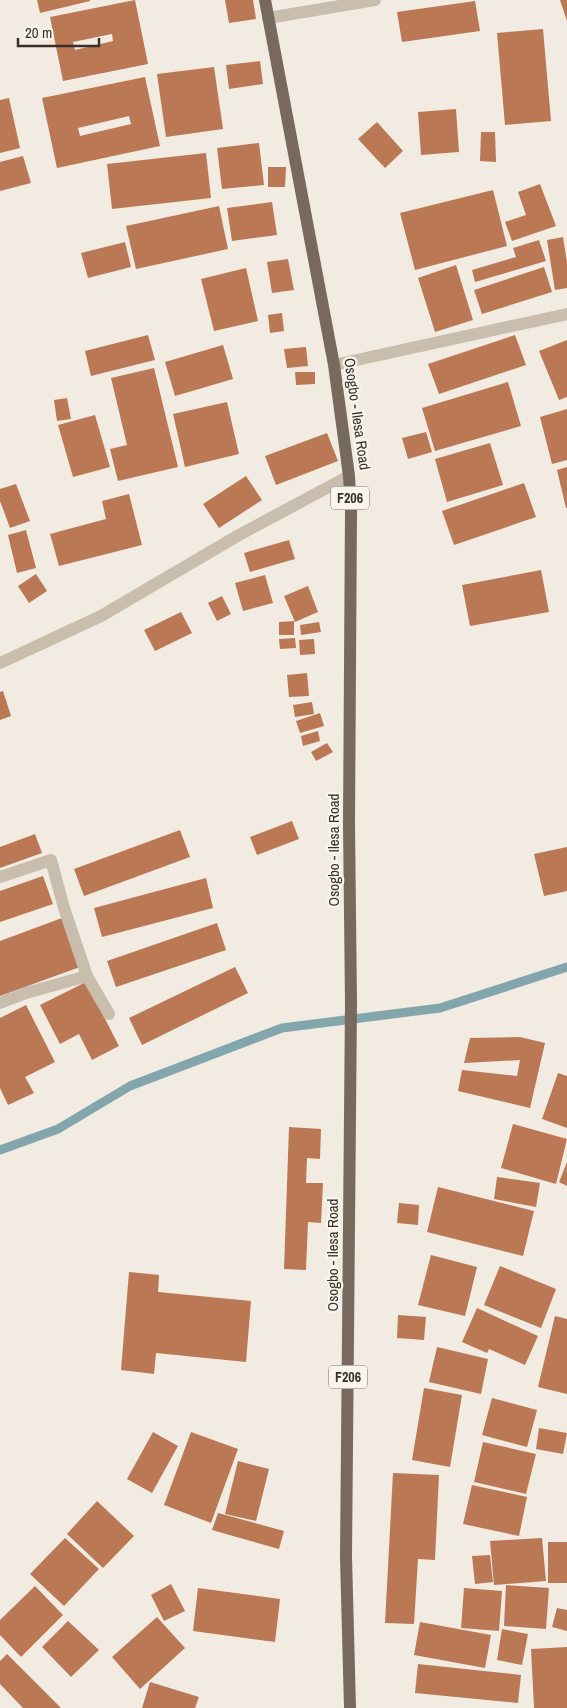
<svg xmlns="http://www.w3.org/2000/svg" width="567" height="1708" font-family="'Archivo Narrow',sans-serif">
<style>
.lines{fill:none;stroke-linecap:round;stroke-linejoin:round}
.stream{stroke:#82a6ac;stroke-width:9}
.building{fill:#bb7855;fill-rule:evenodd}
.minor{stroke:#c9bdae;stroke-width:12}
.major{stroke:#78695e;stroke-width:12}
.labels{text-anchor:middle;stroke-width:4.5;stroke-linejoin:round;paint-order:stroke}
.shield{fill:#f9f5ed;stroke:#726c65;stroke-width:1}
.shield-label{font-size:14px;font-weight:bold;fill:#38312b}
.street-label{font-size:15px;fill:#38312b;stroke:#f9f5ed}
</style>
<rect width="100%" height="100%" fill="#f1ebe1"/>
<g class="lines">
<path class="stream" d="M 0,1150 L 58,1129 L 130,1086 L 282,1028 L 440,1008 L 567,967"/>
</g>
<path class="building" d="M 37,0 L 90,0 L 90,1 L 40,13 Z
M 135,0 L 148,64 L 63,81 L 50,17 ZM 112,34 L 113,41 L 75,50 L 73,42 Z
M 225,0 L 253,0 L 256,19 L 229,23 Z
M 560,0 L 567,0 L 567,21 Z
M 475,1 L 480,31 L 402,42 L 397,12 Z
M 543,29 L 551,121 L 505,125 L 497,33 Z
M 260,61 L 263,84 L 229,89 L 226,65 Z
M 214,67 L 223,129 L 166,137 L 157,74 Z
M 145,77 L 160,146 L 57,168 L 42,98 ZM 129,116 L 131,124 L 80,136 L 78,128 Z
M 9,98 L 20,148 L 0,153 L 0,100 Z
M 456,109 L 459,152 L 421,155 L 418,112 Z
M 377,122 L 403,151 L 385,168 L 358,139 Z
M 481,132 L 495,132 L 496,162 L 480,161 Z
M 259,143 L 264,185 L 222,189 L 217,148 Z
M 206,153 L 211,198 L 112,209 L 107,164 Z
M 23,156 L 31,183 L 0,191 L 0,162 Z
M 268,167 L 286,167 L 285,187 L 268,187 Z
M 540,184 L 556,226 L 512,241 L 505,222 L 526,215 L 518,192 Z
M 493,190 L 507,246 L 415,270 L 400,213 Z
M 272,202 L 277,235 L 232,241 L 227,208 Z
M 219,206 L 228,249 L 136,269 L 126,226 Z
M 563,237 L 567,262 L 567,288 L 555,290 L 547,240 Z
M 539,240 L 546,261 L 475,282 L 472,270 L 516,257 L 513,248 Z
M 125,242 L 131,267 L 88,278 L 81,253 Z
M 288,259 L 294,290 L 272,293 L 267,262 Z
M 456,265 L 473,320 L 435,332 L 418,278 Z
M 544,267 L 552,292 L 482,314 L 474,290 Z
M 246,268 L 258,321 L 214,331 L 201,279 Z
M 282,313 L 284,331 L 270,333 L 268,315 Z
M 148,335 L 155,360 L 91,376 L 85,351 Z
M 515,335 L 526,365 L 439,394 L 428,364 Z
M 567,340 L 567,397 L 559,400 L 539,351 Z
M 223,345 L 233,379 L 175,396 L 165,362 Z
M 306,347 L 308,366 L 287,368 L 284,349 Z
M 154,368 L 178,467 L 118,481 L 110,449 L 127,445 L 111,378 Z
M 295,372 L 315,372 L 315,384 L 296,385 Z
M 508,382 L 521,426 L 435,451 L 422,408 Z
M 67,398 L 71,419 L 57,421 L 54,400 Z
M 227,402 L 239,454 L 185,467 L 173,414 Z
M 567,409 L 567,460 L 552,464 L 540,417 Z
M 95,415 L 110,467 L 73,477 L 58,425 Z
M 426,432 L 432,452 L 408,459 L 402,438 Z
M 327,433 L 338,461 L 276,485 L 265,456 Z
M 490,443 L 503,485 L 447,502 L 435,459 Z
M 567,467 L 567,508 L 566,508 L 557,470 Z
M 246,476 L 262,500 L 219,528 L 203,504 Z
M 524,483 L 536,517 L 454,545 L 442,511 Z
M 16,484 L 30,521 L 10,528 L 0,501 L 0,489 Z
M 129,494 L 142,545 L 59,566 L 50,534 L 106,519 L 102,501 Z
M 26,530 L 36,568 L 17,573 L 8,535 Z
M 289,540 L 295,559 L 250,572 L 244,553 Z
M 541,570 L 549,612 L 470,626 L 462,585 Z
M 36,574 L 47,591 L 29,603 L 18,586 Z
M 265,575 L 273,603 L 243,611 L 235,583 Z
M 308,586 L 318,612 L 295,622 L 284,596 Z
M 222,596 L 231,614 L 217,621 L 208,603 Z
M 181,612 L 192,633 L 155,651 L 144,630 Z
M 294,621 L 294,635 L 279,635 L 279,622 Z
M 319,622 L 321,632 L 301,635 L 300,625 Z
M 295,638 L 296,648 L 280,649 L 279,639 Z
M 314,639 L 315,654 L 300,655 L 299,640 Z
M 307,673 L 309,696 L 289,697 L 287,675 Z
M 3,691 L 11,716 L 0,720 L 0,692 Z
M 312,702 L 314,714 L 295,717 L 293,705 Z
M 320,713 L 324,726 L 300,733 L 296,721 Z
M 318,731 L 320,741 L 303,746 L 301,736 Z
M 327,743 L 333,752 L 316,761 L 311,752 Z
M 292,821 L 299,839 L 257,855 L 250,837 Z
M 180,830 L 190,857 L 84,896 L 74,869 Z
M 35,834 L 42,853 L 0,868 L 0,847 Z
M 567,847 L 567,891 L 544,896 L 534,854 Z
M 43,876 L 53,904 L 0,922 L 0,891 Z
M 206,878 L 213,908 L 102,937 L 94,908 Z
M 62,918 L 80,967 L 0,996 L 0,941 Z
M 217,923 L 226,950 L 116,987 L 107,961 Z
M 235,967 L 248,993 L 142,1045 L 129,1018 Z
M 86,982 L 119,1046 L 92,1060 L 79,1034 L 60,1044 L 40,1005 Z
M 26,1005 L 55,1062 L 25,1077 L 34,1093 L 8,1105 L 0,1088 L 0,1018 Z
M 520,1037 L 545,1043 L 530,1108 L 458,1091 L 462,1070 L 517,1076 L 520,1060 L 464,1063 L 470,1038 Z
M 558,1073 L 567,1076 L 567,1128 L 542,1119 Z
M 513,1124 L 567,1139 L 556,1184 L 501,1168 Z
M 289,1127 L 321,1129 L 320,1159 L 307,1158 L 306,1183 L 323,1183 L 321,1223 L 308,1222 L 306,1270 L 284,1269 Z
M 567,1162 L 567,1186 L 559,1182 Z
M 497,1177 L 540,1183 L 536,1207 L 494,1199 Z
M 438,1187 L 534,1211 L 523,1256 L 427,1232 Z
M 399,1203 L 419,1205 L 418,1225 L 397,1223 Z
M 431,1255 L 477,1267 L 465,1316 L 418,1305 Z
M 500,1266 L 556,1289 L 541,1328 L 484,1305 Z
M 129,1272 L 159,1275 L 158,1292 L 251,1301 L 246,1362 L 156,1353 L 154,1374 L 121,1370 Z
M 477,1308 L 538,1336 L 525,1365 L 489,1349 L 487,1353 L 462,1342 Z
M 398,1315 L 426,1317 L 424,1340 L 397,1338 Z
M 555,1316 L 567,1319 L 567,1394 L 538,1387 Z
M 437,1347 L 488,1359 L 481,1394 L 429,1382 Z
M 424,1388 L 462,1395 L 450,1467 L 412,1460 Z
M 492,1398 L 537,1410 L 527,1447 L 482,1435 Z
M 539,1428 L 567,1433 L 563,1454 L 536,1449 Z
M 153,1432 L 178,1446 L 152,1493 L 127,1479 Z
M 191,1432 L 238,1449 L 211,1523 L 164,1505 Z
M 483,1442 L 536,1454 L 526,1494 L 474,1482 Z
M 238,1461 L 269,1469 L 256,1521 L 225,1514 Z
M 393,1473 L 439,1475 L 435,1560 L 418,1559 L 414,1624 L 385,1623 Z
M 472,1485 L 527,1497 L 519,1536 L 463,1524 Z
M 97,1501 L 134,1536 L 103,1568 L 67,1534 Z
M 218,1513 L 284,1531 L 279,1549 L 212,1530 Z
M 65,1538 L 99,1569 L 64,1606 L 30,1574 Z
M 542,1538 L 546,1581 L 494,1585 L 490,1541 Z
M 548,1542 L 567,1542 L 567,1583 L 548,1583 Z
M 490,1555 L 493,1582 L 475,1584 L 472,1556 Z
M 171,1584 L 185,1611 L 164,1621 L 151,1595 Z
M 506,1585 L 549,1588 L 546,1629 L 504,1626 Z
M 35,1586 L 63,1615 L 21,1657 L 0,1635 L 0,1620 Z
M 198,1588 L 280,1599 L 275,1642 L 193,1631 Z
M 464,1588 L 502,1591 L 499,1631 L 461,1628 Z
M 557,1608 L 567,1610 L 567,1631 L 552,1627 Z
M 157,1617 L 185,1648 L 140,1689 L 112,1657 Z
M 68,1621 L 99,1650 L 71,1677 L 42,1647 Z
M 420,1622 L 491,1635 L 485,1668 L 414,1655 Z
M 502,1629 L 528,1634 L 522,1665 L 497,1660 Z
M 567,1647 L 567,1708 L 534,1708 L 531,1649 Z
M 7,1654 L 61,1708 L 23,1708 L 0,1684 L 0,1661 Z
M 418,1664 L 521,1675 L 518,1703 L 415,1693 Z
M 150,1682 L 199,1697 L 195,1708 L 142,1708 Z"/>
<g class="lines">
<path class="minor" d="M 268,18 L 375,0
M 334,365 L 567,314
M 0,663 L 101,616 L 239,535 L 349,476
M 0,877 L 51,860 L 64,908 L 87,976 L 109,1014
M 0,1003 L 26,993 L 87,976"/>
<path class="major" d="M 265,0 L 334,365 L 349,476 L 351,511 L 349,823 L 351,1003 L 346,1557 L 350,1708"/>
</g>
<g class="labels">
<g class="shield">
<rect x="331" y="486.5" width="38" height="23" rx="4"/>
<rect x="329" y="1365.5" width="38" height="23" rx="4"/>
</g>
<g class="shield-label">
<text x="350" y="503">F206</text>
<text x="348" y="1382">F206</text>
</g>
<g class="street-label">
<text transform="translate(357 414) rotate(82)" y="5">Osogbo - Ilesa Road</text>
<text transform="translate(334 850) rotate(-90)" y="5">Osogbo - Ilesa Road</text>
<text transform="translate(333 1255) rotate(-90)" y="5">Osogbo - Ilesa Road</text>
</g>
</g>
<path d="M18 38v8h81v-8" fill="none" stroke="#38312b" stroke-width="2.5"/>
<text x="25" y="38" font-size="15" fill="#38312b" stroke="#f9f5ed" stroke-width="4" paint-order="stroke">20 m</text>
</svg>
